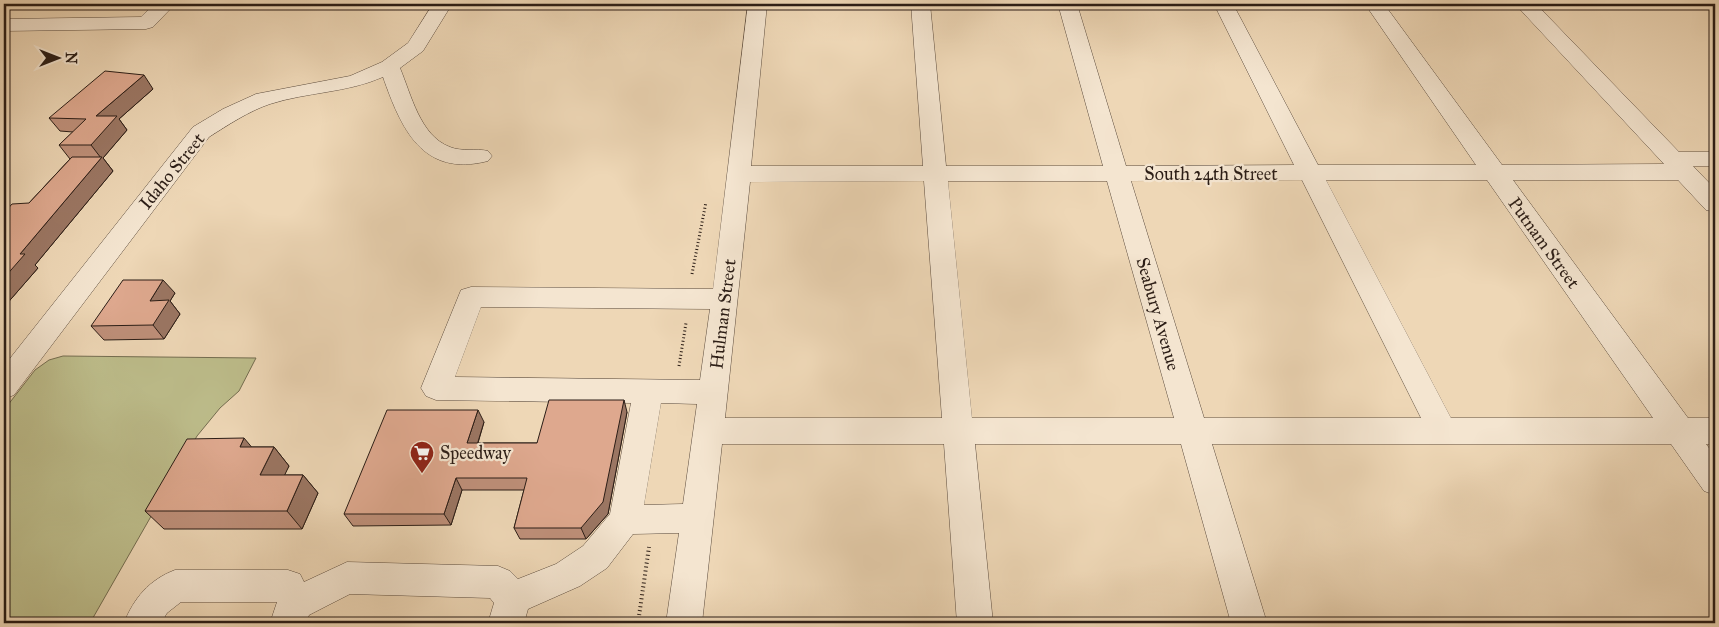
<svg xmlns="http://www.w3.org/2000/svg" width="1719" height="627" font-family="'IM FELL Great Primer',serif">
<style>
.green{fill:#bdbd8b;stroke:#746d50}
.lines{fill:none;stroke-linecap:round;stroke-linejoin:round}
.minor-casing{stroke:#5c4c3e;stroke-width:1}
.path-far1{stroke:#2b1d16;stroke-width:3;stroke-dasharray:1 2.5;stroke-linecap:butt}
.path{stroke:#2b1d16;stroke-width:4;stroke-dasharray:1 3;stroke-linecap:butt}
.minor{fill:#f4e5d0;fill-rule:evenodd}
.wall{fill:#bf907a;stroke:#2b1d16}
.shaded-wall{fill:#9b7663;stroke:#2b1d16}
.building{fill:#dea88e;stroke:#2b1d16}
.labels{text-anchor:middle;stroke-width:4.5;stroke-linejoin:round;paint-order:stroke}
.street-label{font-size:18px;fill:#2b1d16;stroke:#f4e5d0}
.poi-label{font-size:18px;fill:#2b1d16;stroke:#f4e5d0;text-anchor:start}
</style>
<rect width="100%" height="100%" fill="#eed7b6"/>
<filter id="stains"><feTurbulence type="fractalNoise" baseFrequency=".004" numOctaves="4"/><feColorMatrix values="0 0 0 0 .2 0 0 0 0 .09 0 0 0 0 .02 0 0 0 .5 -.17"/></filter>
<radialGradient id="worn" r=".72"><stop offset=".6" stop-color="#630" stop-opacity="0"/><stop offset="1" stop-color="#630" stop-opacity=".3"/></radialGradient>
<path class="green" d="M 63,356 L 256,358 L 239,391 L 220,408 L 197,436 L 90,623 L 4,623 L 4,410 L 35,370 L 49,360 Z"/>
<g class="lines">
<defs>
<path id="minor" d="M 154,4 L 175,4 L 153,27 L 146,29 L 4,31 L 4,19 L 141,17 Z
M 433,4 L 452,4 L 423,51 L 400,68 C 411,94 420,136 450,147 C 462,152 476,148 488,151 L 492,156 L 488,161 C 422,178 401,128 383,77 C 347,93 307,92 270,104 C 249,111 228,125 209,137 L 14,395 L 4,399 L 4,366 L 193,127 L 223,109 L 256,94 L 350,76 L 382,62 L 408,43 Z
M 748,4 L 767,4 L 751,166 L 923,166 L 911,4 L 930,4 L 946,166 L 1103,166 L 1058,4 L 1077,4 L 1126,166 L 1294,165 L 1214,4 L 1233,4 L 1318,165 L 1476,165 L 1365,4 L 1384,4 L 1502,165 L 1664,164 L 1515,4 L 1536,4 L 1679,152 L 1715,152 L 1715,166 L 1693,166 L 1715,189 L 1715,212 L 1706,210 L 1678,180 L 1513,180 L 1688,418 L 1715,418 L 1715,444 L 1706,444 L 1715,456 L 1715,495 L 1704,491 L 1671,444 L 1212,444 L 1267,623 L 1231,623 L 1181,444 L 975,444 L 993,623 L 957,623 L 944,444 L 722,444 L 702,623 L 666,623 L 679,533 L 633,534 L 607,568 L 580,586 L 528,609 L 524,623 L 488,623 L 494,603 L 490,598 L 350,594 L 309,615 L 306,623 L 270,623 L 277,602 L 181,602 L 167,613 L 161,623 L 124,623 C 134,598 149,580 175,570 L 288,570 L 300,574 L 304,582 L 347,562 L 498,566 L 510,571 L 518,579 L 556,564 L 583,546 L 610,514 L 631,403 L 436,400 L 426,396 L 421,388 L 461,290 L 471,287 L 713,289 ZM 1302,180 L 1421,418 L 1204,418 L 1131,181 ZM 1326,180 L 1487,180 L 1653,418 L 1451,418 ZM 924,181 L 942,418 L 725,418 L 750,182 ZM 948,181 L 1107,181 L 1174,418 L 972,418 ZM 481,307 L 710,309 L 700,380 L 455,377 ZM 661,403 L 697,404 L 683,504 L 644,505 Z"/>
</defs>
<use href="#minor" class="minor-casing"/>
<path class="path-far1" d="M 692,274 L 706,202
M 679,366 L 686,323"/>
<path class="path" d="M 638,623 L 649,547"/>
<use href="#minor" class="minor"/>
</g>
<path class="wall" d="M 153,89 L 119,119 L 127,130 L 103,158 L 113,171 L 35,265 L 38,268 L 4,307 L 29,203 L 70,159 L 59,145 L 73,132 L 60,131 L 49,118 Z
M 175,293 L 170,301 L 180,314 L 164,339 L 104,340 L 91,326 Z
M 627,412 L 608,514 L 586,539 L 520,539 L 514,528 L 524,490 L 462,490 L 451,525 L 353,526 L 344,514 L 484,422 L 478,443 L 537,443 Z
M 252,447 L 274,447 L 289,466 L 284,475 L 303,475 L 318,493 L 302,529 L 164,529 L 145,511 Z"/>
<path class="shaded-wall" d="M 144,75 L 153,89 L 119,119 L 127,130 L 103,158 L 113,171 L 35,265 L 38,268 L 4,307 L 4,277 L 20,254 L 101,158 L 91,145 L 96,116 Z
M 163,280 L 175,293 L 170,301 L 180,314 L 164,339 L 153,325 L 150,301 Z
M 624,400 L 627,412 L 608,514 L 586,539 L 581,528 Z
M 478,410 L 484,422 L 474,455 L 467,443 Z
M 244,438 L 260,457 L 240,447 Z
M 274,447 L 289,466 L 276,493 L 260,475 Z
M 303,475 L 318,493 L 302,529 L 287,511 Z
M 456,478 L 462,490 L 451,525 L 444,514 Z"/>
<path class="building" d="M 105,71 L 144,75 L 96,116 L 117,116 L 91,145 L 59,145 L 86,119 L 49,118 Z
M 72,157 L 102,157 L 20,254 L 25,254 L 4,278 L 4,213 L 12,204 L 29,203 Z
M 123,280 L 163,280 L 150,301 L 169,300 L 153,325 L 91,326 Z
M 549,400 L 624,400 L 603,502 L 581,528 L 514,528 L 527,478 L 456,478 L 444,514 L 344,514 L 387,410 L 478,410 L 467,443 L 537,443 Z
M 244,438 L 240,447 L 274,447 L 260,475 L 303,475 L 287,511 L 145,511 L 187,439 Z"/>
<defs>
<symbol id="supermarket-pin" viewBox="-11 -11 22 30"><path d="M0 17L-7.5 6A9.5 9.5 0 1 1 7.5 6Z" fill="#8f2418" stroke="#f4e5d0"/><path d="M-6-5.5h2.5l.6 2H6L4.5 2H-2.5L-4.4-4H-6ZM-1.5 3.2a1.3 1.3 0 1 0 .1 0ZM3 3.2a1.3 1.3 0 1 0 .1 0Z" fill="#fff"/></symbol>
</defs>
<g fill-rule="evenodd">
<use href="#supermarket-pin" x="408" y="439" width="28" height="38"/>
</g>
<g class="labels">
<g class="street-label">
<text transform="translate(172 171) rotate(-51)" y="6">Idaho Street</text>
<text x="1211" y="180">South 24th Street</text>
<text transform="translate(1544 243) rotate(54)" y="6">Putnam Street</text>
<text transform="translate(723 314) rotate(-83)" y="6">Hulman Street</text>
<text transform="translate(1158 314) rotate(74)" y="6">Seabury Avenue</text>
</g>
<g class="poi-label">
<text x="440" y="459">Speedway</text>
</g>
</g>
<rect width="1719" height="627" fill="none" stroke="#eed7b6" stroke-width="20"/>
<rect x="5" y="5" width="1709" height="617" fill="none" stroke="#2b1d16" stroke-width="2.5"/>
<rect x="10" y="10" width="1699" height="607" fill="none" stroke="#2b1d16"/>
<g transform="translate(58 58) rotate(90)" stroke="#f4e5d0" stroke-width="4" paint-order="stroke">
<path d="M0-4L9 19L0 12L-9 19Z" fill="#2b1d16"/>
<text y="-8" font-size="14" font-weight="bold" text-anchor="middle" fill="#2b1d16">N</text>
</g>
<rect width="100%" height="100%" filter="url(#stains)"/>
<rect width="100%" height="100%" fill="url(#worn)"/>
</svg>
